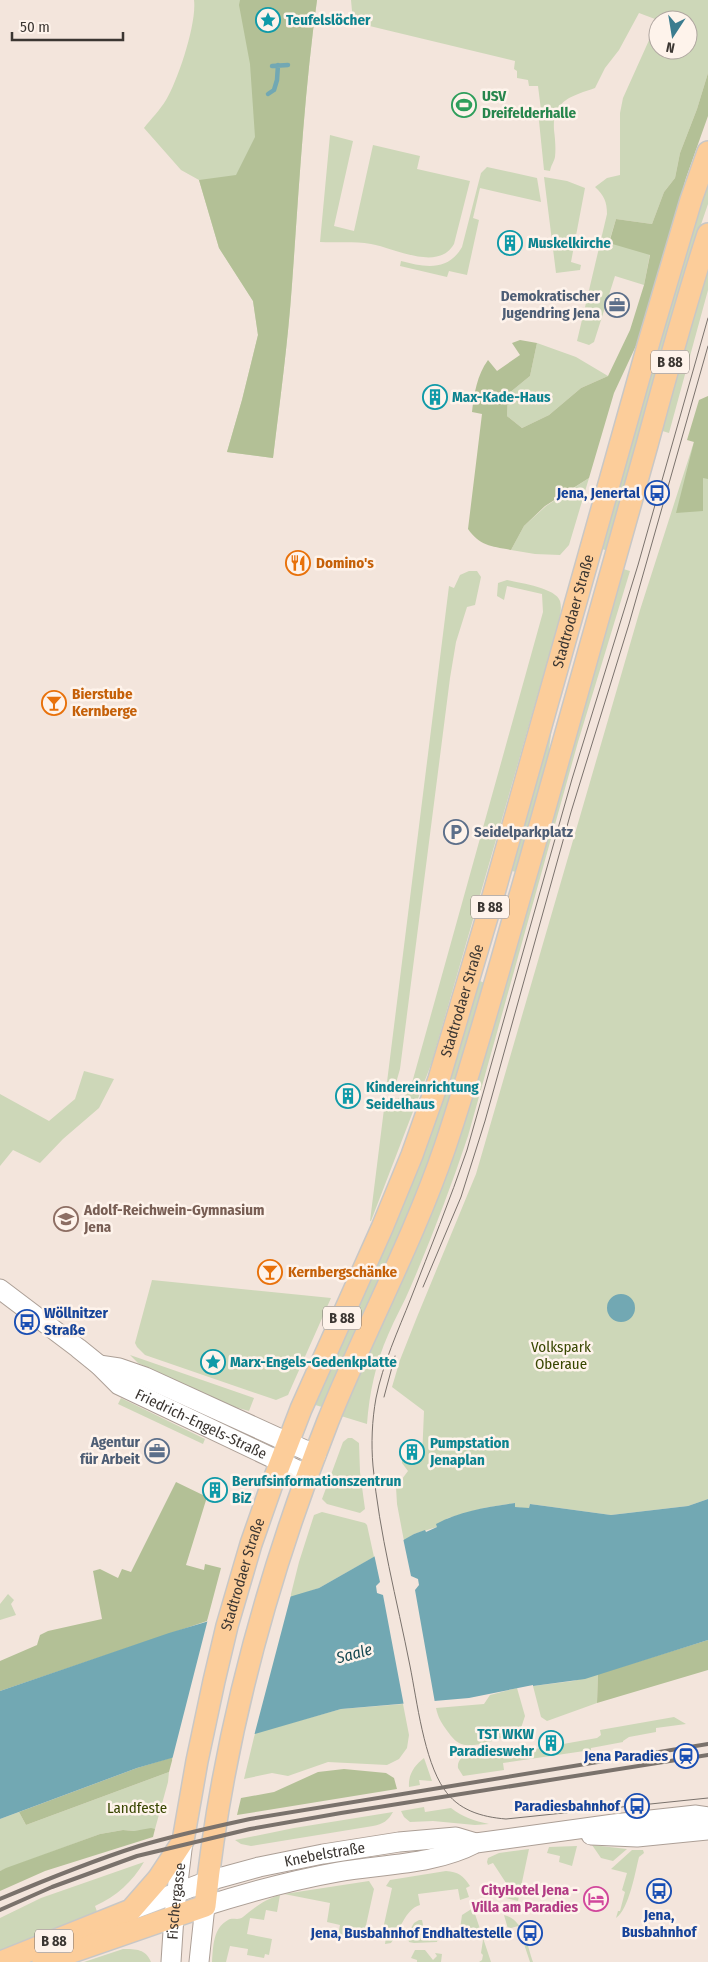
<svg xmlns="http://www.w3.org/2000/svg" width="708" height="1962" font-family="'Fira Sans Condensed',sans-serif">
<style>
.green{fill:#cdd7b8;fill-rule:evenodd}
.forest{fill:#b3c096}
.water{fill:#72a8b3}
.pier{fill:#f3e5dc}
.lines{fill:none;stroke-linecap:round;stroke-linejoin:round}
.stream{stroke:#72a8b3;stroke-width:4.5}
.secondary-casing{stroke:#ac9f96;stroke-width:21}
.primary-casing{stroke:#c8c7c6;stroke-width:24}
.secondary{stroke:#fff;stroke-width:19}
.primary{stroke:#fccd9a;stroke-width:21}
.tram{stroke:#7a726c;stroke-width:1}
.rail{stroke:#7a726c;stroke-width:4}
.labels{text-anchor:middle;stroke-width:5;stroke-linejoin:round;paint-order:stroke}
.shield{fill:#fef3eb;stroke:#766f6a;stroke-width:1}
.shield-label{font-size:14px;font-weight:bold;fill:#3b3632}
.culture-label{font-size:15px;font-weight:bold;fill:#0d838f;stroke:#fef3eb;text-anchor:start}
.leisure-label{font-size:15px;font-weight:bold;fill:#27864d;stroke:#fef3eb;text-anchor:start}
.service-label{font-size:15px;font-weight:bold;fill:#4e5e75;stroke:#fef3eb;text-anchor:end}
.transit-label{font-size:15px;font-weight:bold;fill:#164399;stroke:#fef3eb;text-anchor:end}
.food-label{font-size:15px;font-weight:bold;fill:#c56008;stroke:#fef3eb;text-anchor:start}
.street-label{font-size:15px;fill:#3b3632;stroke:#fef3eb}
.education-label{font-size:15px;font-weight:bold;fill:#785e54;stroke:#fef3eb;text-anchor:start}
.park-label{font-size:15px;fill:#384600;stroke:#fef3eb}
.hotel-label{font-size:15px;font-weight:bold;fill:#b23c85;stroke:#fef3eb;text-anchor:end}
.water-label{font-size:16px;font-style:italic;fill:#174851;stroke:#fef3eb}
</style>
<rect width="100%" height="100%" fill="#f3e5dc"/>
<path class="green" d="M 194,0 L 317,0 C 304,94 299,189 292,284 C 288,342 280,400 273,458 L 227,452 L 242,400 L 258,335 L 253,301 L 219,248 L 199,180 L 181,170 L 144,128 C 151,119 160,110 166,100 C 178,80 197,23 194,0 Z
M 351,0 L 708,0 L 708,73 L 697,109 L 680,153 L 675,178 L 664,192 L 652,224 L 616,219 L 609,242 L 650,254 L 644,285 L 615,276 L 594,342 L 589,345 L 577,341 L 607,214 C 607,202 604,195 595,187 L 607,178 L 620,175 L 620,113 L 623,98 L 650,38 L 655,19 L 639,13 L 619,50 L 605,68 L 595,88 C 572,96 552,100 554,130 C 555,138 556,148 555,157 C 554,162 551,165 550,171 L 544,170 L 539,121 L 541,110 L 538,86 L 529,86 L 528,80 L 517,78 L 517,71 L 514,69 L 515,61 L 353,22 ZM 658,20 L 688,20 L 688,50 L 658,50 Z
M 330,135 L 353,141 L 334,226 L 354,231 L 373,145 L 420,156 L 417,169 L 470,181 L 454,244 C 438,272 395,248 371,244 C 354,241 337,243 320,242 Z
M 487,167 L 537,178 L 541,202 L 480,188 L 473,218 L 479,220 L 467,275 L 449,271 L 447,277 L 400,266 L 401,261 C 424,267 448,272 462,247 L 481,173 Z
M 708,173 L 708,204 L 691,254 L 608,551 L 599,548 Z
M 544,177 L 567,181 L 585,188 L 571,262 L 581,265 L 580,270 L 556,273 Z
M 708,258 L 708,290 L 669,433 L 659,430 Z
M 537,343 L 576,357 L 608,376 L 581,388 L 549,415 L 522,428 L 507,416 L 508,394 L 530,376 Z
M 708,398 L 708,1499 L 688,1506 L 611,1515 L 530,1504 L 529,1509 L 515,1507 L 515,1503 L 484,1508 L 448,1518 L 437,1527 L 414,1534 L 404,1541 L 397,1504 L 396,1487 L 408,1471 L 402,1463 L 402,1458 L 422,1458 L 424,1411 L 392,1387 L 400,1360 L 417,1317 L 476,1174 L 640,610 Z
M 589,478 L 569,545 L 560,555 L 535,554 L 511,550 L 524,526 L 546,506 Z
M 620,568 L 630,571 L 578,742 L 468,1136 C 451,1187 432,1237 411,1286 C 404,1303 395,1318 388,1335 C 376,1362 369,1394 367,1424 L 341,1416 L 388,1308 Z
M 469,571 L 477,571 L 481,577 L 475,605 L 467,607 L 456,642 L 450,678 L 400,1069 L 396,1083 L 391,1088 L 387,1082 L 449,586 L 454,588 L 460,575 Z
M 507,580 C 520,583 556,588 560,601 C 562,608 560,615 559,621 L 432,1062 L 371,1221 L 370,1221 L 385,1101 L 403,1097 L 410,1090 L 543,612 L 542,594 L 507,586 L 504,600 L 497,596 L 498,583 Z
M 581,620 L 552,726 L 548,758 L 516,872 L 508,870 Z
M 477,980 L 485,983 L 452,1093 L 418,1191 L 322,1407 L 312,1404 Z
M 84,1071 L 114,1079 L 99,1108 L 63,1139 L 40,1163 L 13,1150 L 0,1166 L 0,1094 L 49,1121 L 75,1099 Z
M 152,1280 L 331,1298 L 288,1395 L 276,1400 L 145,1355 L 137,1347 L 135,1343 Z
M 130,1355 L 254,1398 L 249,1411 L 231,1406 L 138,1363 Z
M 121,1398 L 205,1439 L 203,1444 L 118,1404 Z
M 348,1438 L 352,1438 L 359,1443 L 360,1472 L 365,1509 L 360,1513 L 327,1504 L 322,1499 L 343,1442 Z
M 322,1512 L 365,1523 L 367,1525 L 374,1557 L 319,1588 L 290,1598 L 299,1562 L 314,1515 Z
M 8,1594 L 14,1600 L 11,1604 L 16,1615 L 0,1620 L 0,1604 Z
M 598,1674 L 597,1703 L 547,1721 L 541,1717 L 533,1686 L 573,1681 Z
M 517,1688 L 525,1716 L 520,1731 C 506,1736 473,1751 459,1743 C 455,1741 451,1736 448,1732 C 442,1724 438,1718 436,1708 L 484,1704 L 490,1695 Z
M 403,1704 L 409,1735 L 407,1748 L 399,1759 L 387,1765 L 328,1762 L 288,1776 L 272,1773 L 244,1779 L 255,1733 L 341,1709 Z
M 674,1717 L 686,1724 L 656,1728 L 656,1732 L 629,1737 L 623,1741 L 623,1742 L 591,1748 L 591,1750 L 503,1763 L 504,1770 L 463,1776 L 458,1768 C 457,1760 463,1756 469,1754 L 502,1750 L 506,1754 L 597,1738 L 601,1735 L 600,1730 Z
M 424,1758 L 432,1781 L 419,1780 L 420,1785 L 409,1787 C 408,1774 415,1765 424,1758 Z
M 169,1772 L 168,1782 L 155,1829 L 134,1831 L 123,1830 L 100,1834 L 0,1871 L 0,1819 L 19,1812 L 26,1825 Z
M 424,1807 L 425,1812 L 451,1808 C 463,1817 474,1821 489,1824 L 475,1825 L 433,1821 L 410,1822 L 404,1817 L 401,1811 Z
M 393,1812 C 388,1821 383,1824 373,1826 L 251,1846 L 241,1844 L 235,1840 L 294,1828 Z
M 592,1845 L 627,1849 L 613,1861 L 601,1858 Z
M 577,1846 L 572,1866 L 559,1862 L 560,1856 L 547,1853 L 549,1847 Z
M 529,1849 L 518,1901 L 506,1898 L 500,1891 L 508,1886 L 493,1863 L 488,1865 L 487,1862 L 488,1858 L 499,1853 Z
M 632,1850 L 643,1850 L 644,1853 L 639,1857 C 635,1873 629,1909 616,1918 L 618,1911 L 620,1911 L 625,1892 L 622,1890 L 627,1873 L 611,1869 Z
M 144,1862 C 132,1882 117,1896 95,1906 L 99,1917 L 0,1956 L 0,1918 L 41,1898 Z
M 446,1871 C 458,1872 463,1875 470,1886 L 466,1888 L 469,1897 L 460,1900 L 458,1889 L 418,1894 L 420,1905 C 405,1909 400,1931 391,1943 L 385,1944 L 387,1930 L 383,1929 L 392,1888 L 386,1886 L 390,1880 Z
M 369,1881 L 374,1889 L 363,1939 L 338,1935 L 340,1925 L 327,1922 L 330,1903 L 284,1894 Z
M 280,1895 L 277,1912 L 266,1910 L 264,1920 L 250,1918 L 247,1934 L 272,1939 L 269,1955 L 265,1954 L 264,1958 L 247,1955 L 248,1949 L 230,1946 L 226,1962 L 212,1962 C 213,1947 213,1928 228,1920 C 233,1917 238,1921 243,1917 C 254,1908 265,1899 280,1895 Z
M 473,1908 L 491,1962 L 479,1962 L 482,1960 L 483,1955 L 481,1953 L 483,1940 L 472,1937 L 473,1933 L 460,1929 L 462,1915 Z
M 504,1915 C 524,1920 527,1945 533,1962 L 530,1962 L 518,1926 L 508,1929 Z
M 419,1920 L 422,1920 L 424,1930 L 447,1929 L 439,1934 L 437,1942 L 414,1943 L 409,1942 L 407,1935 L 414,1923 Z
M 123,1949 C 136,1949 146,1949 151,1962 L 84,1962 Z
M 415,1950 L 425,1950 L 433,1960 L 437,1956 L 435,1953 L 442,1954 L 441,1962 L 417,1962 L 417,1960 L 411,1958 Z"/>
<path class="forest" d="M 240,0 L 317,0 C 304,94 299,189 292,284 C 288,342 280,400 273,458 L 227,452 L 242,400 L 258,335 L 253,301 L 219,248 L 199,180 L 236,175 L 255,137 L 250,64 L 239,5 Z
M 708,73 L 708,116 L 686,178 L 641,335 L 614,393 L 589,478 L 545,506 L 524,526 L 511,550 C 491,546 480,546 468,529 L 482,414 L 472,412 C 474,394 477,375 488,360 L 497,371 L 520,355 L 512,343 L 520,340 L 537,343 L 530,376 L 508,394 L 507,416 L 522,428 L 549,415 L 581,388 L 608,376 L 630,330 L 644,285 L 650,255 L 609,243 L 616,219 L 652,224 L 664,192 L 675,178 L 680,153 L 697,109 Z
M 708,396 L 708,479 L 703,478 L 703,511 L 676,513 L 694,442 L 687,440 L 699,400 Z
M 176,1482 L 207,1497 L 186,1565 L 204,1570 L 205,1564 L 221,1568 L 207,1621 L 0,1691 L 0,1661 L 37,1645 L 40,1635 L 48,1631 L 102,1619 L 93,1571 L 100,1569 L 118,1578 L 122,1569 L 131,1572 Z
M 708,1640 L 708,1670 L 597,1703 L 598,1674 Z
M 173,1757 L 169,1772 L 26,1825 L 19,1812 L 137,1768 Z
M 344,1769 L 386,1773 L 394,1778 L 397,1789 L 237,1815 L 241,1798 L 274,1792 L 318,1772 Z
M 151,1828 L 155,1829 L 153,1837 L 45,1871 L 0,1891 L 0,1871 L 6,1868 L 100,1834 L 123,1830 L 134,1831 Z"/>
<path class="water" d="M607 1308a14 14 0 1 1 28 0a14 14 0 1 1-28 0Z
M 708,1499 L 708,1640 L 585,1679 L 533,1686 L 533,1685 L 469,1698 L 341,1709 L 137,1768 L 0,1819 L 0,1691 L 169,1633 L 319,1588 L 414,1534 L 425,1530 L 426,1532 L 437,1527 L 436,1524 C 460,1511 488,1507 515,1503 L 515,1507 L 529,1508 L 530,1504 L 611,1515 L 688,1506 Z"/>
<path class="pier" d="M 403,1538 L 411,1576 L 418,1579 L 419,1585 L 415,1590 L 435,1703 L 404,1706 L 383,1595 L 377,1593 L 376,1586 L 380,1582 L 374,1554 Z
M 291,1595 L 254,1736 L 172,1760 L 208,1619 Z"/>
<g class="lines">
<path class="stream" d="M 272,66 L 288,65
M 268,94 L 274,90 L 277,80 L 278,65"/>
<defs>
<g id="secondary">
<path id="s1" d="M 0,1289 L 78,1348 L 99,1365 L 119,1385 L 308,1475"/>
<path d="M 99,1365 L 119,1368 L 145,1377 L 316,1455"/>
<path d="M 591,1835 L 637,1837 L 708,1830"/>
<path id="s2" d="M 131,1910 L 208,1881 L 259,1867 L 323,1854 L 399,1842 L 456,1837 L 476,1843"/>
<path id="s3" d="M 171,1962 L 174,1916 L 183,1841"/>
<path d="M 199,1962 L 205,1906 C 249,1892 293,1880 338,1872 C 384,1864 434,1865 476,1843 L 614,1824 L 696,1815 L 708,1817"/>
</g>
<g id="primary">
<path id="s4" d="M 1,1962 L 131,1910 L 158,1879 L 183,1841 L 197,1761 L 214,1681 L 227,1626 L 251,1544 L 271,1487 L 301,1409 L 382,1228 L 412,1155 L 439,1079 L 490,907 L 649,342 L 691,200 L 708,152"/>
<path d="M 43,1962 L 205,1906 C 222,1740 267,1576 328,1421 C 365,1329 413,1241 445,1147 C 476,1055 501,961 528,868 C 567,727 607,586 647,445 C 666,375 685,304 708,234"/>
</g>
</defs>
<use href="#secondary" class="secondary-casing"/>
<use href="#primary" class="primary-casing"/>
<use href="#secondary" class="secondary"/>
<use href="#primary" class="primary"/>
<path class="tram" d="M 708,318 L 638,565 L 572,779 L 467,1150 C 450,1200 430,1249 411,1298 C 398,1331 383,1363 376,1398 C 372,1420 371,1444 373,1466 C 379,1533 397,1600 410,1666 C 417,1701 424,1760 444,1789 C 458,1810 481,1817 506,1819 L 708,1798
M 423,1287 L 461,1197 L 485,1121 L 571,812 L 629,624 L 708,346
M 384,1397 L 395,1356"/>
<path class="rail" d="M 0,1899 C 45,1880 92,1861 139,1846 C 176,1835 213,1827 250,1819 L 708,1744
M 0,1910 L 52,1887 L 137,1856 L 250,1829 L 341,1813 L 708,1755"/>
</g>
<defs>
<symbol id="sight-ring" viewBox="-11 -11 22 22"><circle r="9.5" fill="#fef3eb" stroke="#0f9aa8" stroke-width="1.5"/><path d="M0-6L1.8-2.2L6-1.7L2.9 1.2L3.7 5.4L0 3.3L-3.7 5.4L-2.9 1.2L-6-1.7L-1.8-2.2Z" fill="#0f9aa8"/></symbol>
<symbol id="stadium-ring" viewBox="-11 -11 22 22"><circle r="9.5" fill="#fef3eb" stroke="#2e9e5b" stroke-width="1.5"/><path d="M0-5a6.5 5 0 1 0 0 10a6.5 5 0 1 0 0-10ZM-3.5-1.8h7v3.6h-7Z" fill="#2e9e5b"/></symbol>
<symbol id="building-ring" viewBox="-11 -11 22 22"><circle r="9.5" fill="#fef3eb" stroke="#0f9aa8" stroke-width="1.5"/><path d="M-4-6H4V6H1V3H-1V6H-4ZM-2.5-4.3h1.7v1.8h-1.7ZM.8-4.3h1.7v1.8H.8ZM-2.5-1h1.7V.8h-1.7ZM.8-1h1.7V.8H.8Z" fill="#0f9aa8"/></symbol>
<symbol id="office-ring" viewBox="-11 -11 22 22"><circle r="9.5" fill="#fef3eb" stroke="#5c6f8a" stroke-width="1.5"/><path d="M-6-3h4V-5.5h4V-3h4V5H-6ZM-1-4.5V-3h2v-1.5ZM-6 0V1H6V0Z" fill="#5c6f8a"/></symbol>
<symbol id="bus-ring" viewBox="-11 -11 22 22"><circle r="9.5" fill="#fef3eb" stroke="#1a4fb4" stroke-width="1.5"/><path d="M-5-6H5V4H4V6H2V4H-2V6H-4V4H-5ZM-3.5-4V0h7V-4ZM-3.5 1.2v1.5H-2V1.2ZM2 1.2v1.5H3.5V1.2Z" fill="#1a4fb4"/></symbol>
<symbol id="restaurant-ring" viewBox="-11 -11 22 22"><circle r="9.5" fill="#fef3eb" stroke="#e8710a" stroke-width="1.5"/><path d="M-5-6h1v4h1v-4h1v4h1v-4h1v5L-1.5 .5V6h-2V.5L-5-1ZM5-6V6H3V1.5H1.5Q1.5-4 5-6Z" fill="#e8710a"/></symbol>
<symbol id="bar-ring" viewBox="-11 -11 22 22"><circle r="9.5" fill="#fef3eb" stroke="#e8710a" stroke-width="1.5"/><path d="M-6-5H6L.8 .8V4.5H3.5V6h-7V4.5H-.8V.8Z" fill="#e8710a"/></symbol>
<symbol id="parking-ring" viewBox="-11 -11 22 22"><circle r="9.5" fill="#fef3eb" stroke="#5c6f8a" stroke-width="1.5"/><path d="M-3.5-5.5H1a3.5 3.5 0 0 1 0 7H-1V5.5H-3.5ZM-1-3.4V-.6H.8a1.4 1.4 0 0 0 0-2.8Z" fill="#5c6f8a"/></symbol>
<symbol id="school-ring" viewBox="-11 -11 22 22"><circle r="9.5" fill="#fef3eb" stroke="#8d6e63" stroke-width="1.5"/><path d="M0-5L7-2L0 1L-7-2ZM-4 1L0 2.5L4 1V4Q0 6-4 4Z" fill="#8d6e63"/></symbol>
<symbol id="station-ring" viewBox="-11 -11 22 22"><circle r="9.5" fill="#fef3eb" stroke="#1a4fb4" stroke-width="1.5"/><path d="M-3-6H3Q5-6 5-4V2Q5 4 3 4L4.5 6H3L1.5 4h-3L-3 6H-4.5L-3 4Q-5 4-5 2V-4Q-5-6-3-6ZM-3.5-4v3h7v-3ZM-3.5 1v1.5H-2V1ZM2 1v1.5H3.5V1Z" fill="#1a4fb4"/></symbol>
<symbol id="hotel-ring" viewBox="-11 -11 22 22"><circle r="9.5" fill="#fef3eb" stroke="#d1479c" stroke-width="1.5"/><path d="M-6-4.5h1.5V1H6V5H4.5V3h-9V5H-6ZM-4 0a1.8 1.8 0 1 1 3.6 0ZM.5 0V-2.5h3Q6-2.5 6 0Z" fill="#d1479c"/></symbol>
</defs>
<g fill-rule="evenodd">
<use href="#sight-ring" x="254" y="6" width="28" height="28"/>
<use href="#stadium-ring" x="450" y="91" width="28" height="28"/>
<use href="#building-ring" x="496" y="229" width="28" height="28"/>
<use href="#office-ring" x="603" y="291" width="28" height="28"/>
<use href="#building-ring" x="421" y="383" width="28" height="28"/>
<use href="#bus-ring" x="643" y="479" width="28" height="28"/>
<use href="#restaurant-ring" x="284" y="549" width="28" height="28"/>
<use href="#bar-ring" x="40" y="689" width="28" height="28"/>
<use href="#parking-ring" x="442" y="818" width="28" height="28"/>
<use href="#building-ring" x="334" y="1082" width="28" height="28"/>
<use href="#school-ring" x="52" y="1205" width="28" height="28"/>
<use href="#bar-ring" x="256" y="1258" width="28" height="28"/>
<use href="#bus-ring" x="13" y="1308" width="28" height="28"/>
<use href="#sight-ring" x="199" y="1348" width="28" height="28"/>
<use href="#office-ring" x="143" y="1437" width="28" height="28"/>
<use href="#building-ring" x="398" y="1438" width="28" height="28"/>
<use href="#building-ring" x="201" y="1476" width="28" height="28"/>
<use href="#building-ring" x="537" y="1729" width="28" height="28"/>
<use href="#station-ring" x="672" y="1742" width="28" height="28"/>
<use href="#bus-ring" x="623" y="1792" width="28" height="28"/>
<use href="#bus-ring" x="645" y="1877" width="28" height="28"/>
<use href="#hotel-ring" x="582" y="1885" width="28" height="28"/>
<use href="#bus-ring" x="516" y="1919" width="28" height="28"/>
</g>
<g class="labels">
<g class="shield">
<rect x="651" y="350.5" width="38" height="23" rx="4"/>
<rect x="471" y="895.5" width="38" height="23" rx="4"/>
<rect x="323" y="1306.5" width="38" height="23" rx="4"/>
<rect x="35" y="1929.5" width="38" height="23" rx="4"/>
</g>
<g class="shield-label">
<text x="670" y="367">B 88</text>
<text x="490" y="912">B 88</text>
<text x="342" y="1323">B 88</text>
<text x="54" y="1946">B 88</text>
</g>
<g class="culture-label">
<text x="286" y="25">Teufelslöcher</text>
<text x="528" y="248">Muskelkirche</text>
<text x="452" y="402">Max-Kade-Haus</text>
<text x="366" y="1092">Kindereinrichtung<tspan x="366" dy="17">Seidelhaus</tspan></text>
<text x="230" y="1367">Marx-Engels-Gedenkplatte</text>
<text x="430" y="1448">Pumpstation<tspan x="430" dy="17">Jenaplan</tspan></text>
<text x="232" y="1486">Berufsinformationszentrun<tspan x="232" dy="17">BiZ</tspan></text>
<text x="534" y="1739" text-anchor="end">TST WKW<tspan x="534" dy="17">Paradieswehr</tspan></text>
</g>
<g class="leisure-label">
<text x="482" y="101">USV<tspan x="482" dy="17">Dreifelderhalle</tspan></text>
</g>
<g class="service-label">
<text x="600" y="301">Demokratischer<tspan x="600" dy="17">Jugendring Jena</tspan></text>
<text x="474" y="837" text-anchor="start">Seidelparkplatz</text>
<text x="140" y="1447">Agentur<tspan x="140" dy="17">für Arbeit</tspan></text>
</g>
<g class="transit-label">
<text x="640" y="498">Jena, Jenertal</text>
<text x="44" y="1318" text-anchor="start">Wöllnitzer<tspan x="44" dy="17">Straße</tspan></text>
<text x="668" y="1761">Jena Paradies</text>
<text x="620" y="1811">Paradiesbahnhof</text>
<text x="659" y="1920" text-anchor="middle">Jena,<tspan x="659" dy="17">Busbahnhof</tspan></text>
<text x="512" y="1938">Jena, Busbahnhof Endhaltestelle</text>
</g>
<g class="food-label">
<text x="316" y="568">Domino's</text>
<text x="72" y="699">Bierstube<tspan x="72" dy="17">Kernberge</tspan></text>
<text x="288" y="1277">Kernbergschänke</text>
</g>
<g class="street-label">
<text dy="5" stroke="none"><textPath href="#s4" startOffset="1520">Stadtrodaer Straße</textPath></text>
<text dy="5" stroke="none"><textPath href="#s4" startOffset="1115">Stadtrodaer Straße</textPath></text>
<text dy="5" stroke="none"><textPath href="#s1" startOffset="244">Friedrich-Engels-Straße</textPath></text>
<text dy="5" stroke="none"><textPath href="#s4" startOffset="500">Stadtrodaer Straße</textPath></text>
<text dy="5" stroke="none"><textPath href="#s2" startOffset="202">Knebelstraße</textPath></text>
<text dy="5" stroke="none"><textPath href="#s3" startOffset="61">Fischergasse</textPath></text>
</g>
<g class="education-label">
<text x="84" y="1215">Adolf-Reichwein-Gymnasium<tspan x="84" dy="17">Jena</tspan></text>
</g>
<g class="park-label">
<text x="561" y="1352">Volkspark<tspan x="561" dy="17">Oberaue</tspan></text>
<text x="137" y="1813">Landfeste</text>
</g>
<g class="hotel-label">
<text x="578" y="1895">CityHotel Jena -<tspan x="578" dy="17">Villa am Paradies</tspan></text>
</g>
<g class="water-label">
<text transform="translate(354 1653) rotate(-15)" y="6">Saale</text>
</g>
</g>
<g transform="translate(673 35) rotate(192)"><circle r="24" fill="#fef3eb" stroke="#b0a7a1"/>
<path d="M0-4L9 19L0 12L-9 19Z" fill="#3b7c8f"/>
<text y="-8" font-size="14" font-weight="bold" text-anchor="middle" fill="#3b3632">N</text>
</g>
<path d="M12 32v8h111v-8" fill="none" stroke="#3b3632" stroke-width="2.5"/>
<text x="20" y="32" font-size="15" fill="#3b3632" stroke="#fef3eb" stroke-width="4" paint-order="stroke">50 m</text>
</svg>
